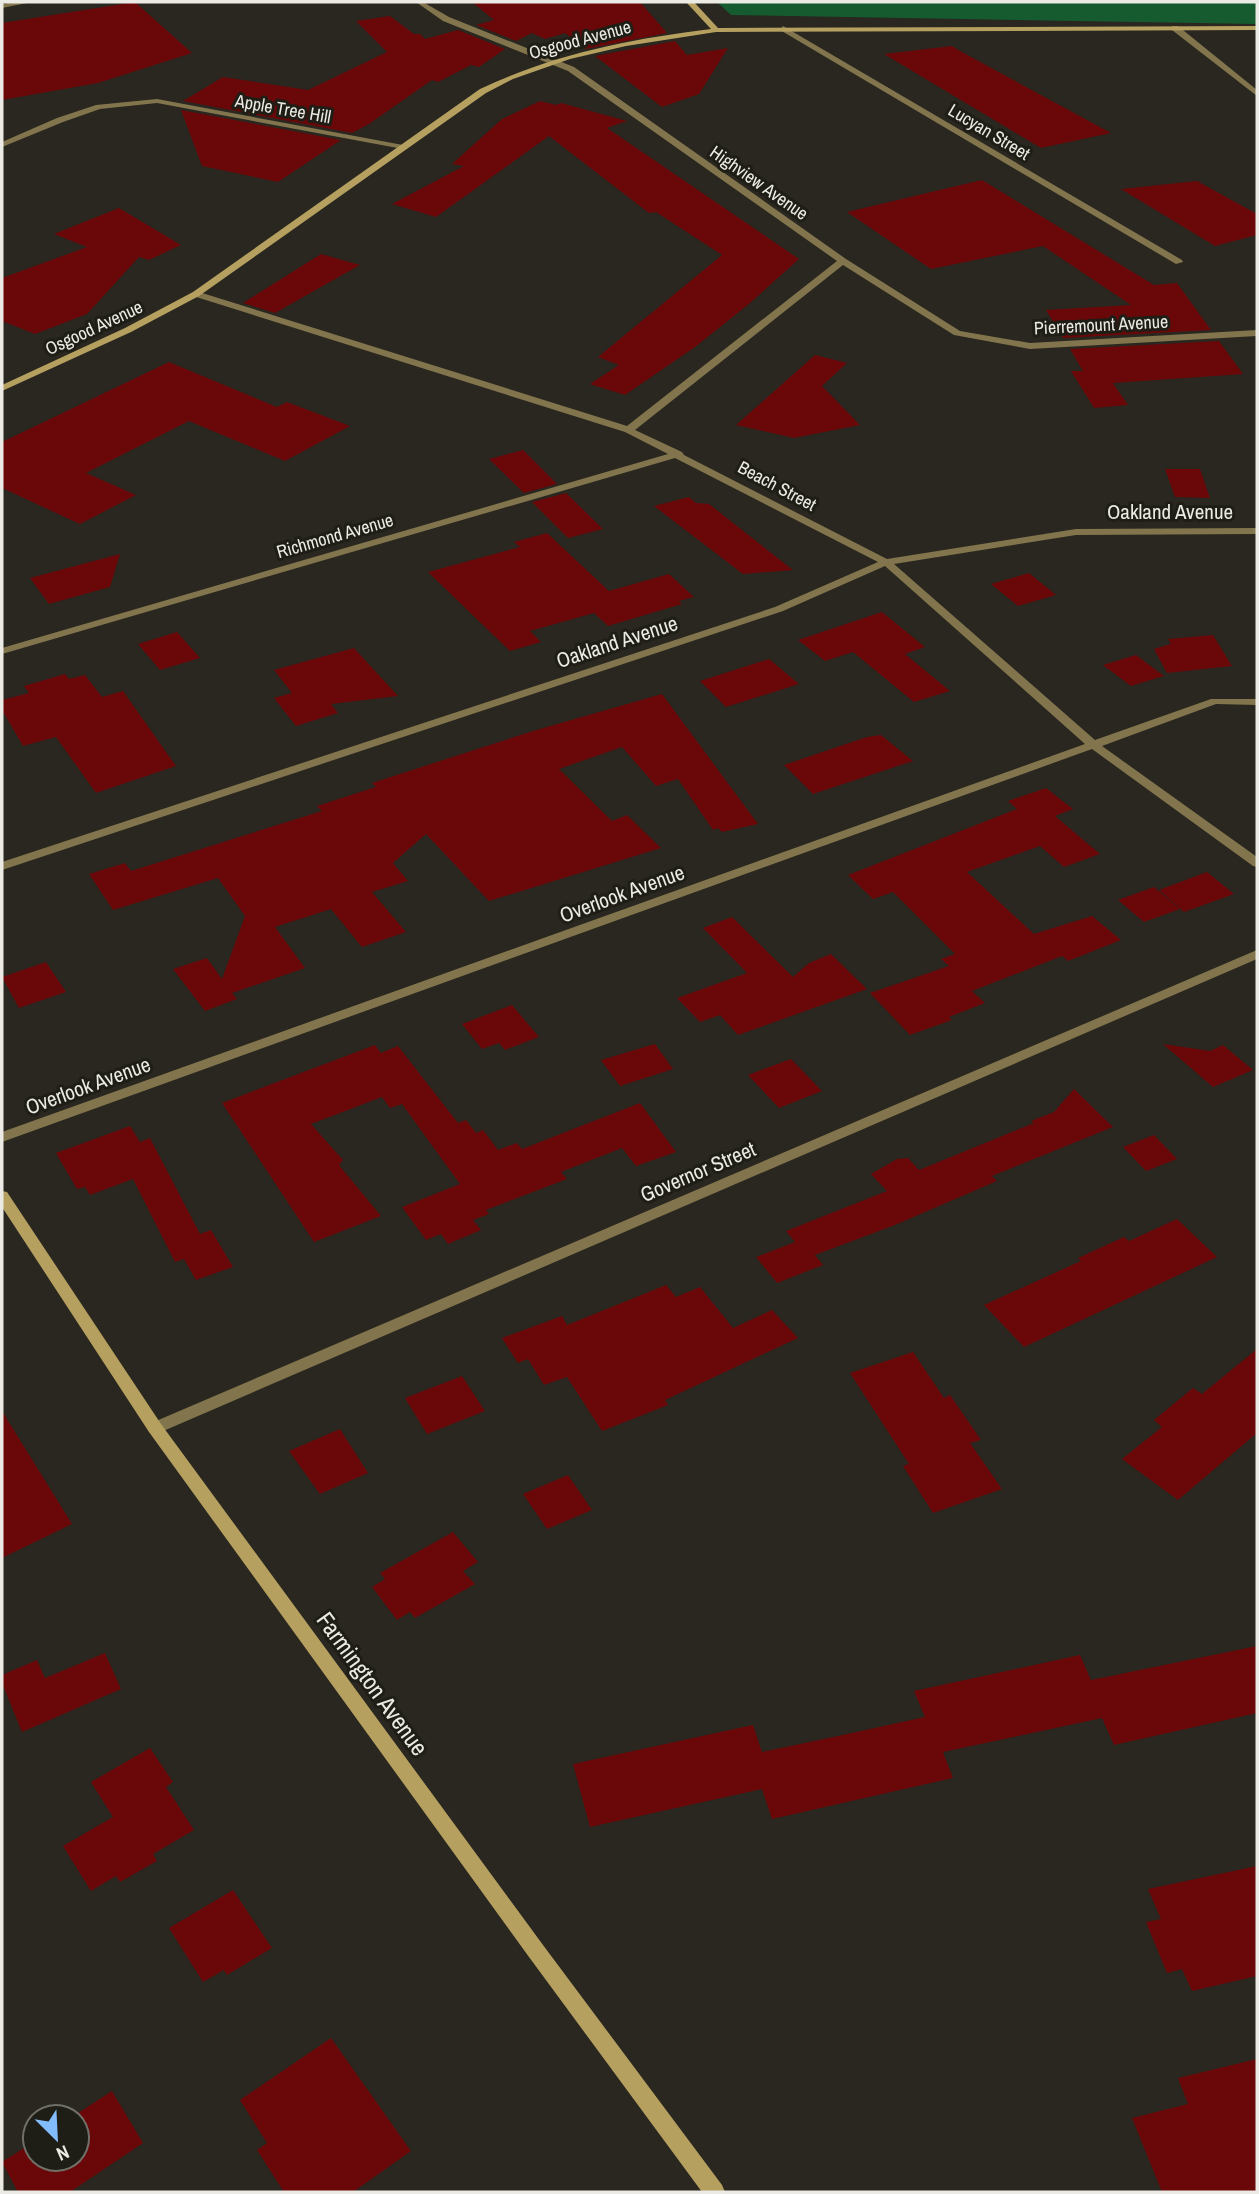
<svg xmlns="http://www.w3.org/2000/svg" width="1259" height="2194" font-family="'Archivo Narrow',sans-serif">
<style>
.green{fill:#155b2f}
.building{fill:#6a0809}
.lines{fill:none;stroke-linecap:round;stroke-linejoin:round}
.street{fill:#82754d;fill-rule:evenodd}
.secondary{fill:#b6a060;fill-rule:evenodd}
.labels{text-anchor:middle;stroke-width:6;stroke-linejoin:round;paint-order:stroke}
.far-street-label{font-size:18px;fill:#ebeae4;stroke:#1f1e16}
.street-label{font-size:21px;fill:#ebeae4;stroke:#1f1e16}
.near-street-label{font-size:24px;fill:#ebeae4;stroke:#1f1e16}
</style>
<rect width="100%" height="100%" fill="#29271f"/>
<path class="green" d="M 717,2 L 1257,2 L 1257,24 L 731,15 Z"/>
<path class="building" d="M 135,2 L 192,53 L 98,83 L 2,100 L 2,23 Z
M 472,2 L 640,2 L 667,33 L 586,49 L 565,33 L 545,39 L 532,33 L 516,41 L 476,25 L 494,20 Z
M 390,16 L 414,34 L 420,34 L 425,39 L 458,30 L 505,49 L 479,67 L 471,65 L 438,82 L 432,80 L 369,124 L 352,133 L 183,101 L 223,77 L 308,90 L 387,52 L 356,21 Z
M 675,41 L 687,55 L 728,48 L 699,94 L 662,107 L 595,56 Z
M 952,46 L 960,51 L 1111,133 L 1041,148 L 884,54 Z
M 540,101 L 556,105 L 561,103 L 627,121 L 607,128 L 799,259 L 749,304 L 695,347 L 625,395 L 590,384 L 619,365 L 598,357 L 722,255 L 656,212 L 649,213 L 549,136 L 436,217 L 392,204 L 464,166 L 452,164 L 502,119 Z
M 181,110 L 341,140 L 278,182 L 202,166 Z
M 982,180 L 1154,285 L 1177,283 L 1211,330 L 1063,338 L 1046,310 L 1131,305 L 1043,246 L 931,269 L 847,212 Z
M 1197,181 L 1257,214 L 1257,235 L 1215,246 L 1121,189 Z
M 119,208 L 181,245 L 149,260 L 139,257 L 87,314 L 35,334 L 2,321 L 2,278 L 87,247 L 54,234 Z
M 321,254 L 360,265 L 275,313 L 243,303 Z
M 1219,341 L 1243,374 L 1113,383 L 1128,405 L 1094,408 L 1071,371 L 1083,371 L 1070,349 Z
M 815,355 L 847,363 L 822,386 L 860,425 L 794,438 L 736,425 Z
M 169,362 L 277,407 L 287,402 L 350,426 L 285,461 L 189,421 L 86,473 L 136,495 L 80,524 L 2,488 L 2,442 Z
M 523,450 L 557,484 L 524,493 L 489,459 Z
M 1165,469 L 1200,469 L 1210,498 L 1175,497 Z
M 566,493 L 603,529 L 568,538 L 532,502 Z
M 689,497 L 696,503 L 709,504 L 793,570 L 743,574 L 654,506 Z
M 547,533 L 609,591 L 669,574 L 694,597 L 679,601 L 682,604 L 608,626 L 594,613 L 530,631 L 541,642 L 510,651 L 428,572 L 520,547 L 514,542 Z
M 120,554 L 110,587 L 49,604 L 30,578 Z
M 1029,573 L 1056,595 L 1018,606 L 991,584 Z
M 882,612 L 925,647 L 905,654 L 950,691 L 914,702 L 853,652 L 825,661 L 798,640 Z
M 177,632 L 200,658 L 160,670 L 138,644 Z
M 1213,635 L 1232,666 L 1167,673 L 1154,649 L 1171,644 L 1168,639 Z
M 354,648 L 398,696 L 331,704 L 338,713 L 296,726 L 274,698 L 292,693 L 274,670 Z
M 1136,655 L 1164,676 L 1131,686 L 1103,665 Z
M 769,659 L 799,684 L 726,707 L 700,681 Z
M 65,674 L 69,679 L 85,675 L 102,697 L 123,691 L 176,766 L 96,793 L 56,737 L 23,746 L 2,710 L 2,700 L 29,693 L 24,686 Z
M 662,694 L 758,824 L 722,832 L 718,828 L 713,830 L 678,779 L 656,786 L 622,747 L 559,769 L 612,821 L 627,815 L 661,848 L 489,901 L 426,834 L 393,863 L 408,881 L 372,892 L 406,932 L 362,947 L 331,909 L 275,927 L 305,968 L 232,993 L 237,999 L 205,1011 L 173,969 L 207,958 L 222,979 L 245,916 L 218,878 L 113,910 L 89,874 L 125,863 L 131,871 L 322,811 L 317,806 L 376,787 L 372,783 L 533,731 Z
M 881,735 L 913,761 L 813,794 L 784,765 L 867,737 Z
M 1046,788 L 1073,809 L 1055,816 L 1100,854 L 1064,867 L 1040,846 L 967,872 L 1034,934 L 1092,916 L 1121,940 L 1068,961 L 1062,956 L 972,991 L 985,1003 L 949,1017 L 952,1020 L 910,1035 L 870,993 L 949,966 L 941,959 L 955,954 L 893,892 L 873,899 L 848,875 L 1017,809 L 1008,801 Z
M 1207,872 L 1234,894 L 1184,912 L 1159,890 Z
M 1154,887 L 1180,909 L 1144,922 L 1118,900 Z
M 732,917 L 793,977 L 809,963 L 831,954 L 867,989 L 738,1035 L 720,1015 L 700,1022 L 677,998 L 747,973 L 703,928 Z
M 46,962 L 66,992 L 19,1008 L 2,977 Z
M 512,1005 L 539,1037 L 505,1050 L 499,1043 L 482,1049 L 462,1024 Z
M 655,1044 L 673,1069 L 620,1086 L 601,1060 Z
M 1163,1044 L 1210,1051 L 1223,1045 L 1253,1070 L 1213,1087 Z
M 375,1045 L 381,1053 L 398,1046 L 458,1123 L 466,1120 L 476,1133 L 483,1130 L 498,1150 L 517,1143 L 522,1149 L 640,1103 L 676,1152 L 636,1166 L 622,1148 L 561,1172 L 567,1179 L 486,1210 L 489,1214 L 473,1220 L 481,1230 L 448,1244 L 441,1234 L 426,1240 L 402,1207 L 460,1184 L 402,1104 L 390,1108 L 382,1097 L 311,1124 L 343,1160 L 339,1165 L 381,1216 L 314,1242 L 222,1103 Z
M 791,1059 L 822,1091 L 779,1108 L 748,1075 Z
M 1074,1089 L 1113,1127 L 992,1176 L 997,1181 L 895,1225 L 815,1255 L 823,1265 L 777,1283 L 756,1257 L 795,1242 L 786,1231 L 887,1191 L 871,1174 L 897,1159 L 908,1158 L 919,1170 L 1034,1123 L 1031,1121 L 1054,1112 Z
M 130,1126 L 140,1142 L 150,1138 L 200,1234 L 211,1230 L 233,1267 L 196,1280 L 184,1259 L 175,1262 L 133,1179 L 90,1195 L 85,1187 L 77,1189 L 56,1153 Z
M 1154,1135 L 1177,1159 L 1146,1171 L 1123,1147 Z
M 1177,1219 L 1217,1257 L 1024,1347 L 984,1305 L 1081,1261 L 1078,1258 L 1124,1237 L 1129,1241 Z
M 666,1285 L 676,1297 L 700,1287 L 733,1328 L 772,1310 L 798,1338 L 665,1400 L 668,1405 L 602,1431 L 567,1377 L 544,1385 L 528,1359 L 518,1363 L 502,1338 L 562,1316 L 567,1325 Z
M 1257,1349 L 1257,1433 L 1178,1500 L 1122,1459 L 1162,1427 L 1154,1420 L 1193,1388 L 1202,1394 Z
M 913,1352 L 944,1398 L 950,1395 L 981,1440 L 970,1443 L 1002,1489 L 933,1513 L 903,1466 L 909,1464 L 850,1373 Z
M 462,1376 L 485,1411 L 427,1434 L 405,1398 Z
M 2,1411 L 72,1524 L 2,1558 Z
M 340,1429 L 368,1473 L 320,1494 L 289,1451 Z
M 568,1475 L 592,1510 L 547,1529 L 523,1494 Z
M 453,1532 L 478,1562 L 463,1571 L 475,1584 L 415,1618 L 410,1612 L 397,1620 L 372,1587 L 385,1579 L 380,1573 Z
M 1257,1646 L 1257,1713 L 1114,1745 L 1102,1718 L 943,1752 L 953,1778 L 772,1819 L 762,1789 L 590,1827 L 573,1764 L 753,1725 L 762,1752 L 838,1736 L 925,1717 L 914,1691 L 1080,1655 L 1091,1680 Z
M 105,1653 L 121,1689 L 22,1732 L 2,1683 L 2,1675 L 37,1660 L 45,1678 Z
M 150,1748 L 173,1782 L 166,1787 L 194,1830 L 153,1854 L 157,1861 L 120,1882 L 116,1876 L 91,1891 L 63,1846 L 113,1817 L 91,1782 Z
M 1257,1866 L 1257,1976 L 1192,1991 L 1182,1969 L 1167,1973 L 1146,1922 L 1161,1919 L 1148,1889 Z
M 233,1890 L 272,1948 L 227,1975 L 224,1970 L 203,1982 L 169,1928 Z
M 331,2038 L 411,2151 L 353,2192 L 284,2192 L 257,2150 L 267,2143 L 240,2100 Z
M 1257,2059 L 1257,2192 L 1162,2192 L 1132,2118 L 1188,2104 L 1178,2078 Z
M 112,2091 L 143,2143 L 70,2192 L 18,2192 L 2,2162 L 35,2141 L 35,2159 L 77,2159 L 77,2117 L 72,2117 Z"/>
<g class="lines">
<path class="street" d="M 16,2 L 32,2 L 2,8 L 2,4 Z
M 416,2 L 423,2 L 449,17 L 574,67 L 846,259 L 960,331 L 1030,343 L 1257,330 L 1257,336 L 1030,349 L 954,335 L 843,265 L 635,430 L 682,452 L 684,455 L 887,559 L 1076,529 L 1257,528 L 1257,534 L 1076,535 L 894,564 L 1095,740 L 1211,699 L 1257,699 L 1257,705 L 1216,704 L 1102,746 L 1257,857 L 1257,867 L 1253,866 L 1092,749 L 2,1142 L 2,1132 L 1085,744 L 885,566 L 783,611 L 2,870 L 2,862 L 775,607 L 878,562 L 675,458 L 2,654 L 2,648 L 668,454 L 625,432 L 193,296 L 193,292 L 199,292 L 627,426 L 837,261 L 568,71 L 443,21 Z
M 783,26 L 1182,260 L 1183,262 L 1176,264 L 780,30 Z
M 1172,26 L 1178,26 L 1257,90 L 1257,96 L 1172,30 Z
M 157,99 L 403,145 L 407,147 L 403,149 L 157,103 L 100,109 L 63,122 L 2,147 L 2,142 L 57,118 L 96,105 Z
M 1257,950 L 1257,959 L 161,1432 L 155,1434 L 149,1432 L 147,1428 L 149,1424 Z"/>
<path class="secondary" d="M 686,2 L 694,2 L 718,28 L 1257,26 L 1257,30 L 716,32 L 626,46 L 570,59 L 513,79 L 486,93 L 199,296 L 131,332 L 2,391 L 2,385 L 125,328 L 193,292 L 480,89 C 554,54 630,39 711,29 Z
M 2,1191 L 7,1192 L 161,1424 L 543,1945 L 722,2185 L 725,2192 L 702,2192 L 529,1957 L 149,1432 L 2,1207 Z"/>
</g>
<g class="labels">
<g class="far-street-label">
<text transform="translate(580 40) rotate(-15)" y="6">Osgood Avenue</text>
<text transform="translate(283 109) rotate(10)" y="6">Apple Tree Hill</text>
<text transform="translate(989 132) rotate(31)" y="6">Lucyan Street</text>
<text transform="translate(759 183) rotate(35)" y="6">Highview Avenue</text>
<text transform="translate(1101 325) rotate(-3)" y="6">Pierremount Avenue</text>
<text transform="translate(94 328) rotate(-25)" y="6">Osgood Avenue</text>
<text transform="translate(777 486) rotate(28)" y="6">Beach Street</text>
<text transform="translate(335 536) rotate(-16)" y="6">Richmond Avenue</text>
</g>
<g class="street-label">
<text x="1170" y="519">Oakland Avenue</text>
<text transform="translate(617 642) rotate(-18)" y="7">Oakland Avenue</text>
<text transform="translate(622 894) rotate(-20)" y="7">Overlook Avenue</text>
<text transform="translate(88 1086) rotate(-20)" y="7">Overlook Avenue</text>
<text transform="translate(698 1172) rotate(-23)" y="7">Governor Street</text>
</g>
<g class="near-street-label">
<text transform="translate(372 1684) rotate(54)" y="8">Farmington Avenue</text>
</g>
</g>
<rect width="1259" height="2194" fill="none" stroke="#ebeae4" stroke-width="7"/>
<g transform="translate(56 2138) rotate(156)"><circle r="33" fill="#1f1e16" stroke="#717068" stroke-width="2"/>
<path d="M0-5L12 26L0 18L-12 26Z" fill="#83bcfb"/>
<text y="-10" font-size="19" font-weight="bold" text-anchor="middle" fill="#ebeae4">N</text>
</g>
</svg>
